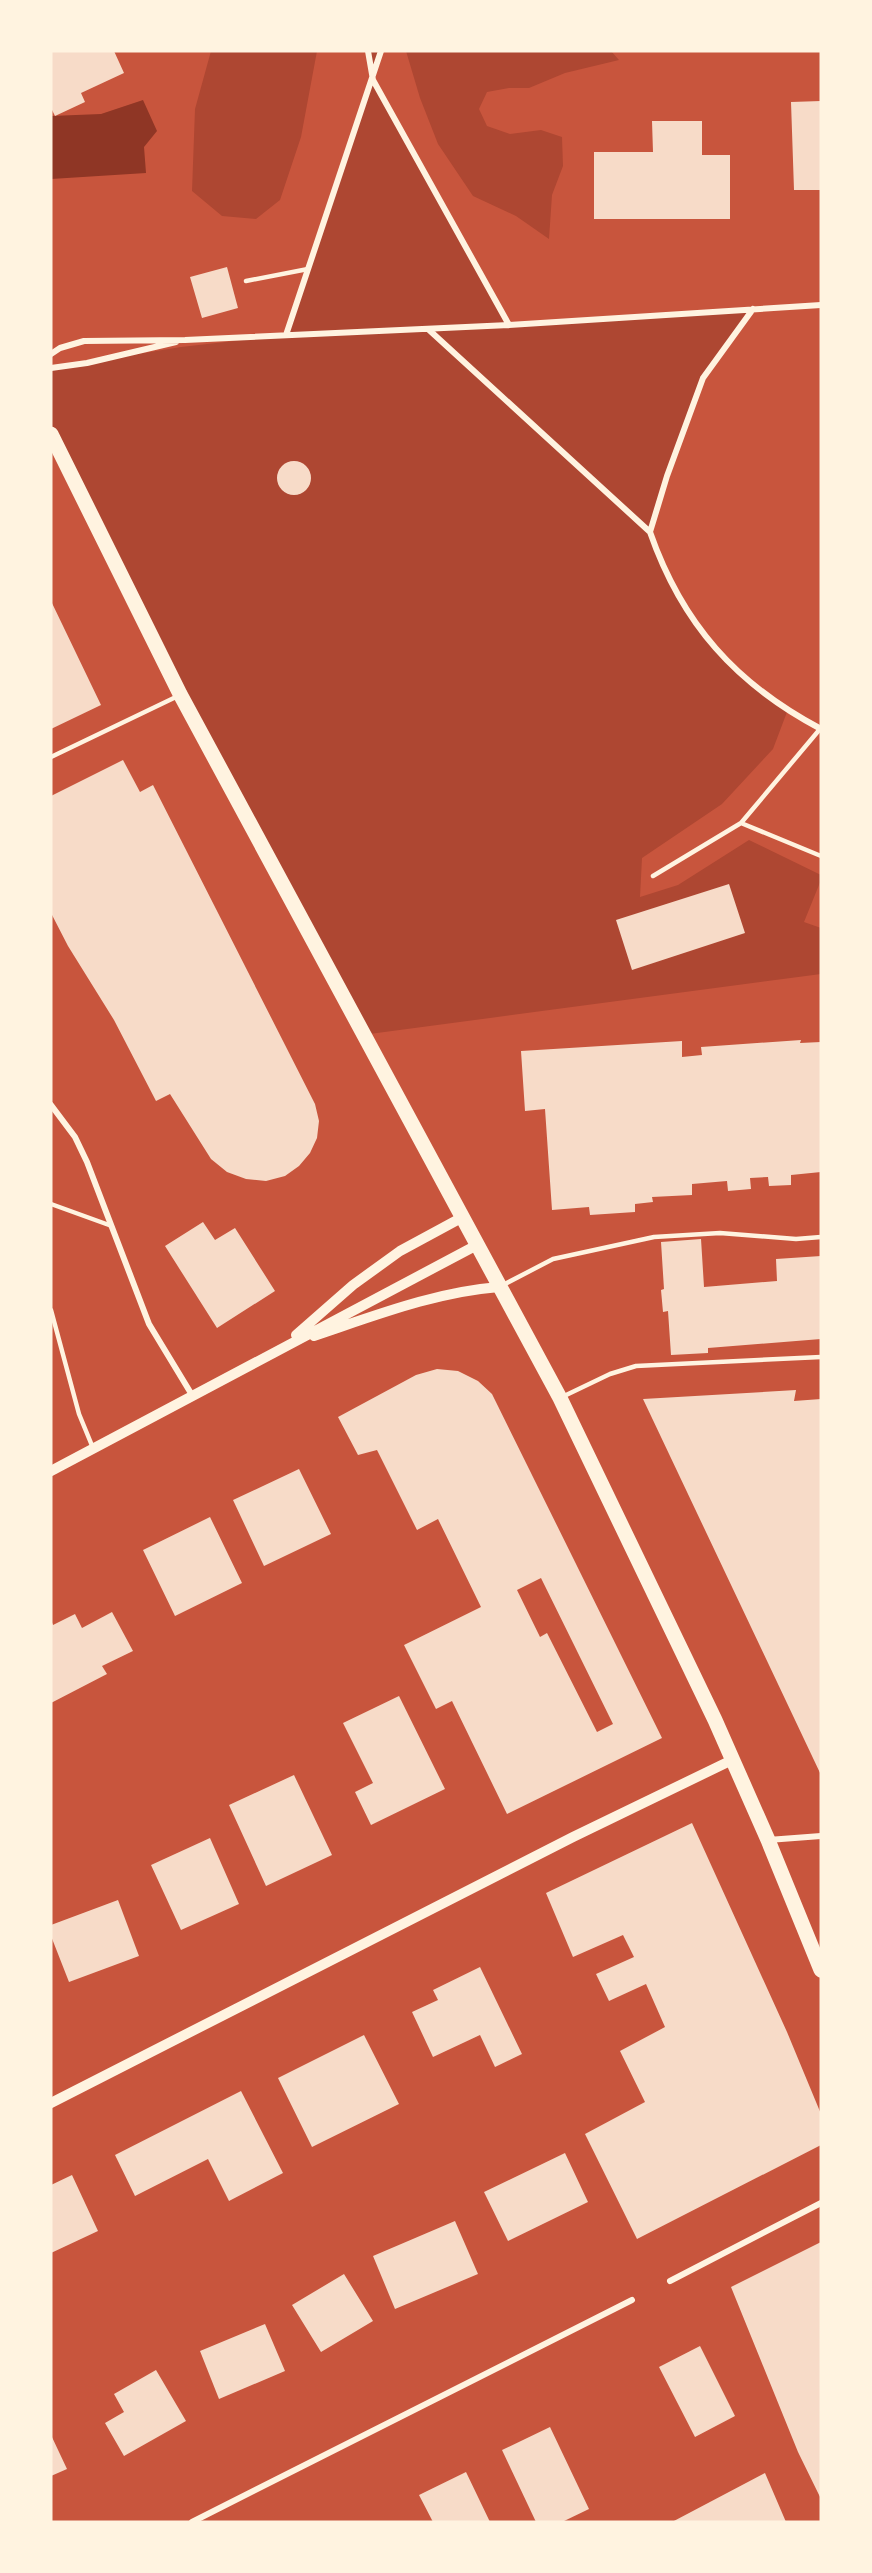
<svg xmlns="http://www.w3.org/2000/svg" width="872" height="2573" font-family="'Public Sans',sans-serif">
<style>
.green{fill:#ae4732}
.water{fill:#8f3625}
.building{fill:#f7dbc8;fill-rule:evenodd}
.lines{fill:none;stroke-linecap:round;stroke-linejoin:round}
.service{stroke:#fff3e0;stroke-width:4.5}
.minor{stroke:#fff3e0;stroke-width:6}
.tertiary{stroke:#fff3e0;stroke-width:10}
.primary{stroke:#fff3e0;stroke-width:15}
</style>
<rect width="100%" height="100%" fill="#c8553d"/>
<path class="green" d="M 211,51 L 317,51 L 301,137 L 280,200 L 256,219 L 222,216 L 192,191 L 195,109 Z
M 368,51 L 381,51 L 373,80 L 509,325 L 753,309 L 703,378 L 650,532 L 662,565 L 719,654 L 787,712 L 773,749 L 722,804 L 642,858 L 640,897 L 678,885 L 749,840 L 821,875 L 821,880 L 804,922 L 821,928 L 821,974 L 362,1035 L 51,434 L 51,368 L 181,347 L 286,335 L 373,80 Z
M 406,51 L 611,51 L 619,60 L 565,73 L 529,88 L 509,88 L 487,92 L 479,109 L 487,126 L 510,134 L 541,130 L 562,137 L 563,166 L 552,195 L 549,239 L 516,216 L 473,196 L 438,144 L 420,98 Z"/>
<path class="water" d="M 143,100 L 157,131 L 144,147 L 146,173 L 51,179 L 51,116 L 101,114 Z"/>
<path class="building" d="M 51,51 L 114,51 L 124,73 L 81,93 L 85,102 L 55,116 L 51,108 Z
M 821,101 L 821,190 L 794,190 L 791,102 Z
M 652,121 L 702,121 L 702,155 L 730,155 L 730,219 L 594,219 L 594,152 L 653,152 Z
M 227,267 L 238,308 L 202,318 L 190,277 Z
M277 478a17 17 0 1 1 34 0a17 17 0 1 1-34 0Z
M 51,601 L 101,705 L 51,729 Z
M 123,760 L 140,792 L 153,785 L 315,1104 L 319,1121 L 317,1138 L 310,1153 L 299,1166 L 285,1176 L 266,1181 L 246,1179 L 227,1172 L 211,1159 L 170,1094 L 156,1101 L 114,1020 L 68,946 L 51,913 L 51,796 Z
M 729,884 L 745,933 L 632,970 L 616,920 Z
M 801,1040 L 800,1043 L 821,1042 L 821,1172 L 791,1175 L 791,1185 L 769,1186 L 768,1177 L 750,1178 L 751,1189 L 728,1191 L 727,1181 L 692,1184 L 692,1195 L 652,1197 L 653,1202 L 635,1204 L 635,1212 L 590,1215 L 589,1207 L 552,1210 L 545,1109 L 525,1111 L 521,1051 L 682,1041 L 682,1057 L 702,1055 L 701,1047 Z
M 203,1222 L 215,1240 L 235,1228 L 275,1291 L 217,1328 L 165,1246 Z
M 701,1239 L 704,1287 L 777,1281 L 776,1259 L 821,1256 L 821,1339 L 708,1348 L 708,1353 L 671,1355 L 668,1311 L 663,1312 L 661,1290 L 664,1289 L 661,1242 Z
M 437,1369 L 458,1371 L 478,1381 L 492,1394 L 662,1738 L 507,1814 L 452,1701 L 436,1709 L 404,1645 L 481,1607 L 438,1519 L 417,1530 L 377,1450 L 358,1455 L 338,1417 L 416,1375 ZM 541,1578 L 613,1724 L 597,1732 L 547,1633 L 540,1637 L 517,1590 Z
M 796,1390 L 794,1401 L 821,1399 L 821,1775 L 643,1399 Z
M 299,1469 L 331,1534 L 264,1566 L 233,1500 Z
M 210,1517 L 242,1583 L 175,1616 L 143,1550 Z
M 112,1612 L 133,1651 L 102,1666 L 107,1674 L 51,1703 L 51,1620 L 53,1625 L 75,1614 L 82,1628 Z
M 399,1696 L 445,1789 L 371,1825 L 355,1792 L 373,1783 L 343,1723 Z
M 294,1775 L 332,1855 L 266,1886 L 229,1805 Z
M 692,1823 L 787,2032 L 821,2114 L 821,2145 L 637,2239 L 585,2134 L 645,2102 L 620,2051 L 665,2027 L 646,1984 L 609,2001 L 596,1974 L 634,1957 L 623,1935 L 573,1957 L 546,1893 Z
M 210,1838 L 239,1904 L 181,1930 L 151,1865 Z
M 118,1900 L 139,1956 L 69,1982 L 51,1936 L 51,1925 Z
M 480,1967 L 522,2054 L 495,2067 L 480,2035 L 433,2057 L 412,2012 L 438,2000 L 433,1990 Z
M 364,2035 L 399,2104 L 312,2147 L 278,2078 Z
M 241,2091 L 283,2173 L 229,2201 L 208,2159 L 135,2196 L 115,2155 Z
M 565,2153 L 588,2202 L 508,2241 L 484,2192 Z
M 72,2175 L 98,2231 L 51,2253 L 51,2185 Z
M 455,2221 L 478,2274 L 395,2309 L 373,2256 Z
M 821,2242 L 821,2499 L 798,2452 L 731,2287 Z
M 344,2274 L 373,2321 L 321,2352 L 292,2305 Z
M 265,2324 L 285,2371 L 219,2399 L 200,2351 Z
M 700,2346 L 735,2416 L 695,2437 L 659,2367 Z
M 156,2370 L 186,2421 L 124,2456 L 105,2423 L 124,2412 L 114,2394 Z
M 550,2427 L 589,2509 L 562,2522 L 536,2522 L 502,2450 Z
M 51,2435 L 67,2469 L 51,2476 Z
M 466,2472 L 490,2522 L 433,2522 L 419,2495 Z
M 765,2473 L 786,2522 L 672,2522 Z"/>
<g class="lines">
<path class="service" d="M 246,281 L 308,269
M 51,757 L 178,696
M 741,823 L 821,856
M 653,876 L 741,823 L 820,729
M 51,1204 L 109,1225
M 503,1285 L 553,1259 L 654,1237 L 720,1233 L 796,1239 L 821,1237
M 51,1310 L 79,1414 L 93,1448
M 562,1397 L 610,1374 L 636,1366 L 821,1357"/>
<path class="minor" d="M 368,51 L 373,80 L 509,325
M 428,329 L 650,532 C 682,624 736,684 821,729
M 286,335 L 381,51
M 51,354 L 60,348 L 84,341 L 185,340 L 509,325 L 821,305
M 51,368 L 87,363 L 176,342
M 650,532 L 667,476 L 703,378 L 753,309
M 51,1105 L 75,1137 L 87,1162 L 149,1324 L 192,1395
M 768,1840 L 821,1836
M 670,2281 L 821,2203
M 192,2522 L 632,2300"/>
<path class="tertiary" d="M 296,1335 L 353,1285 L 400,1251 L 461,1218
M 314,1336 C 374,1316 435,1292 499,1287
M 51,1471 L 477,1245
M 51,2103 L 573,1837 L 732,1760"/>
<path class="primary" d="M 51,434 L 180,694 L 560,1398 L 715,1720 L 768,1840 L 821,1970"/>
</g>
<rect width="872" height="2573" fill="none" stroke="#fff3e0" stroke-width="105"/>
</svg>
